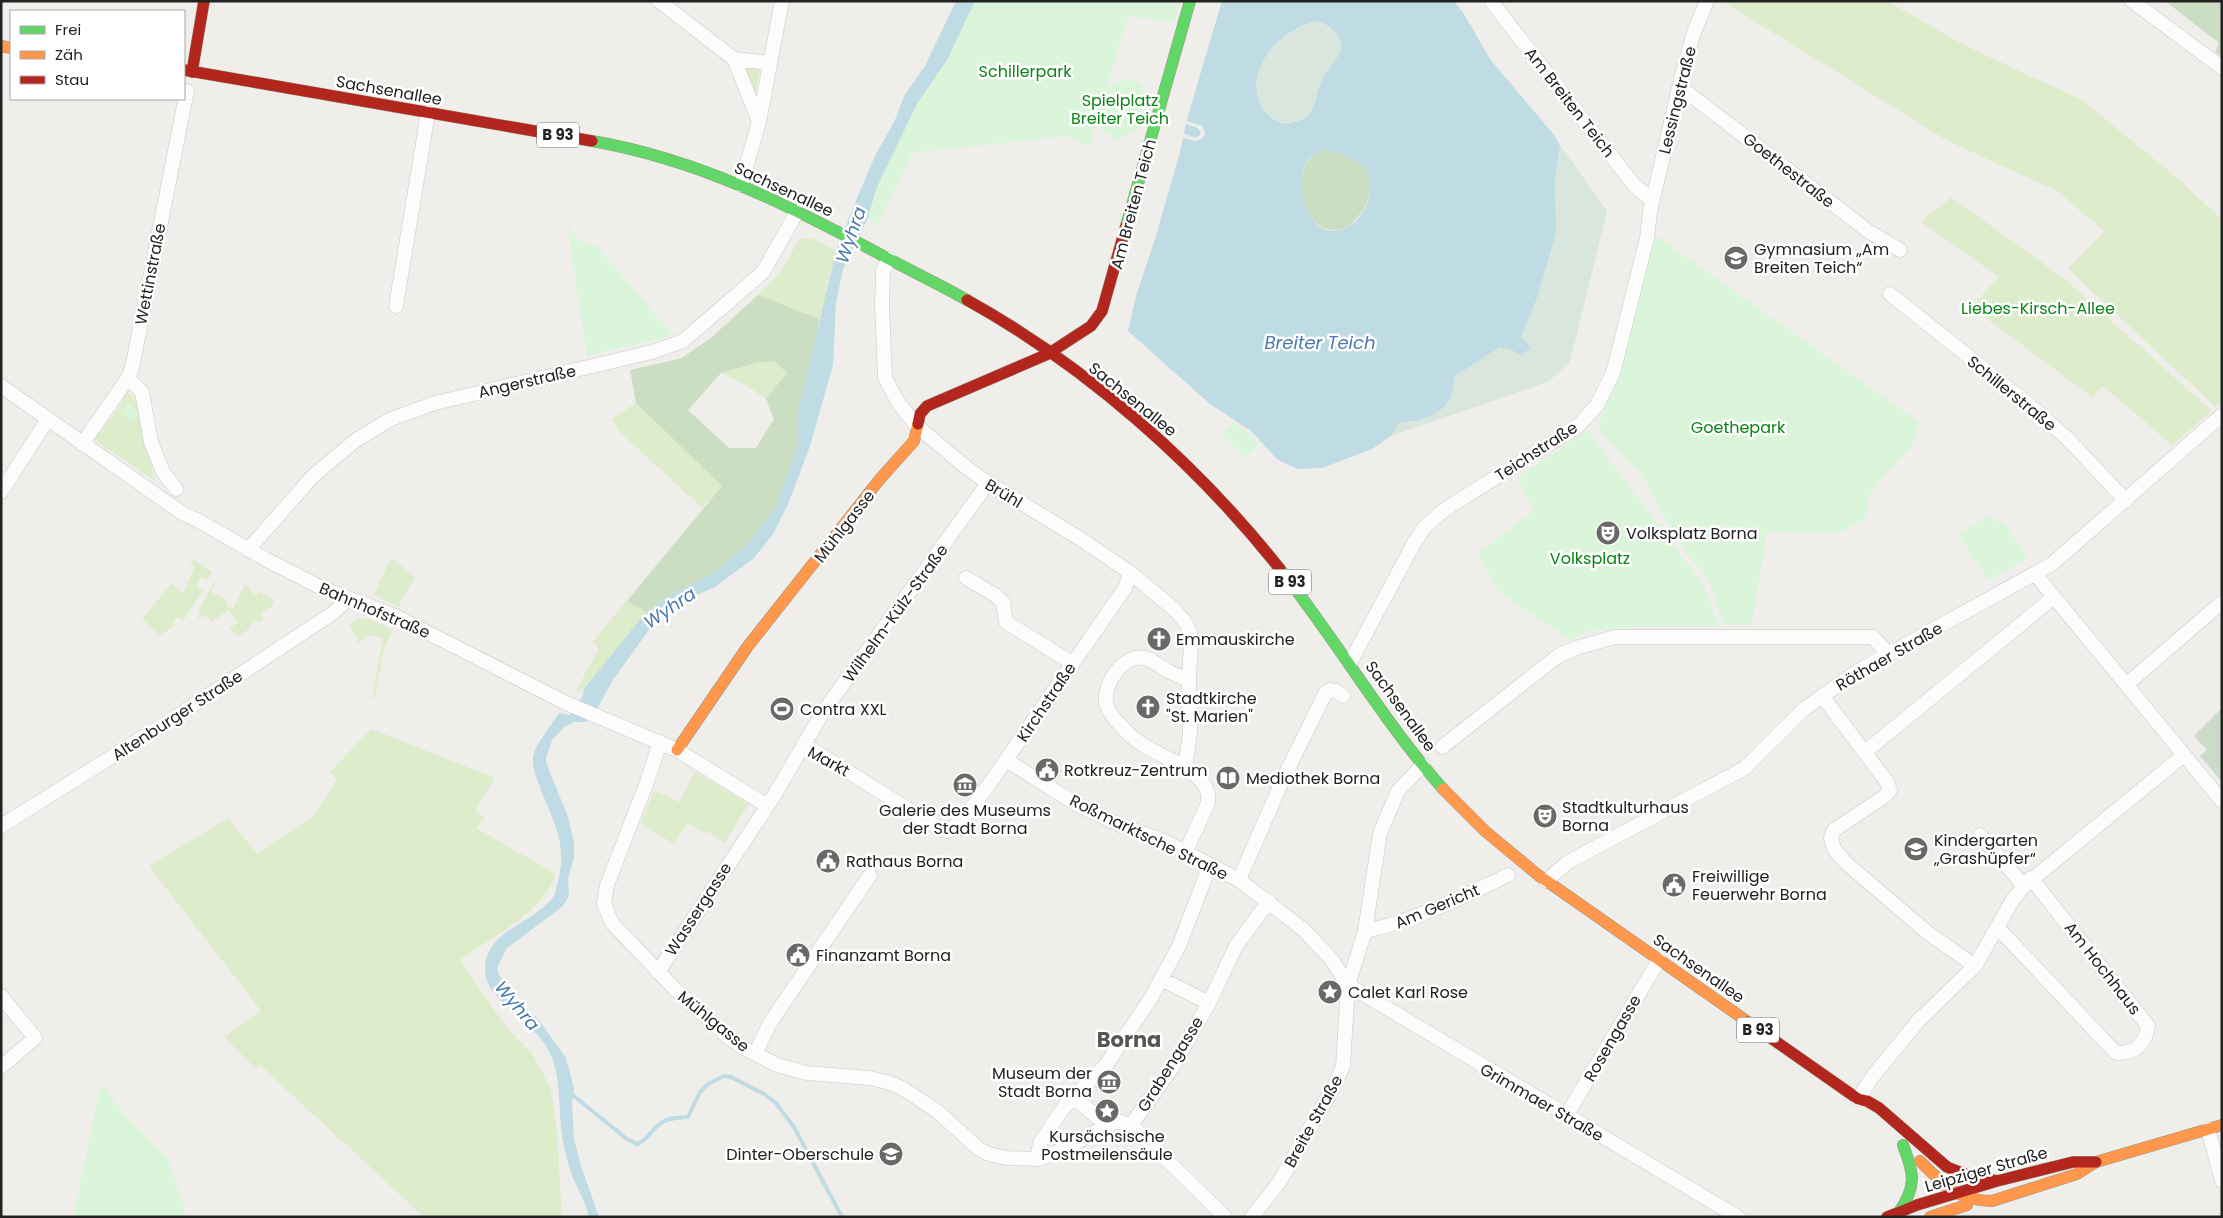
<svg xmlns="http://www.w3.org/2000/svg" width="2223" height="1218" font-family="Poppins,sans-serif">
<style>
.grass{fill:#ddeccb}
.forest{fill:#cbdec1;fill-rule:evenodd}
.wetland{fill:#d9e6de}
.cemetery{fill:#cadbca}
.park{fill:#daf5da}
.water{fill:#bfdbe3;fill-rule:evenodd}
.pier{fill:#f0eeeb}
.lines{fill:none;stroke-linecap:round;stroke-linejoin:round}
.stream{stroke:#bfdbe3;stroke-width:4}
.street-casing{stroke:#c9c8c7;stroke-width:15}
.fast-casing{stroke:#999a82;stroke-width:12}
.slow-casing{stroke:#999a82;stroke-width:12}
.jam-casing{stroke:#999a82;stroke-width:12}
.street{stroke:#fdfcfc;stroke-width:14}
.fast{stroke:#63d668;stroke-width:11}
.slow{stroke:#ff974d;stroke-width:11}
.jam{stroke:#b3261e;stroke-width:11}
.labels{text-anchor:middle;stroke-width:5;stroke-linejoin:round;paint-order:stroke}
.shield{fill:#fff;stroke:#646464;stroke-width:1}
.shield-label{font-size:15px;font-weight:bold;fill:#222}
.park-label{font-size:16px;fill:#0c8416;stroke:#fff}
.street-label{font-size:16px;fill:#222;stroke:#fff}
.poi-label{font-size:16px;fill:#222;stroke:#fff;text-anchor:start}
.water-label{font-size:18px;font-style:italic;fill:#4a7aab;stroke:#fff}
.district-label{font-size:21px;font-weight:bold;fill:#555;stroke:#fff}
</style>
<rect width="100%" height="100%" fill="#f0eeeb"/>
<path class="grass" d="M 1722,1 L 1887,1 L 1964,45 L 2082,100 L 2181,181 L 2222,220 L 2222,402 L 2216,407 L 2068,269 L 2104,231 L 2057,191 L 1948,141 Z
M 743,66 L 760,70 L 756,90 L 754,91 Z
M 1951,197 L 2062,277 L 2212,411 L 2172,445 L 2103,386 L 2092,397 L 1971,307 L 1999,277 L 1921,222 Z
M 800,238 L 813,239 L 836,251 L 826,289 L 826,301 L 819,319 L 758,295 L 779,274 Z
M 774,361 L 787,373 L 766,399 L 747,386 L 721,373 L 756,363 Z
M 125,390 L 140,403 L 145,443 L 155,481 L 93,439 L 95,432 L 101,432 L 123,401 L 122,394 Z
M 636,403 L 722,486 L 702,508 L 620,432 L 611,419 Z
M 391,558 L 415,577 L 398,607 L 374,594 Z
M 192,559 L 212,572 L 208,580 L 201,577 L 196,587 L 203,591 L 183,621 L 179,617 L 173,620 L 175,625 L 159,636 L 142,618 L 172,584 L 183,593 L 195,566 L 190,562 Z
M 213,583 L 215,584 L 211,592 L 226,600 L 227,606 L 233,608 L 245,585 L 251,588 L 250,591 L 257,595 L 259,592 L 274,599 L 272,606 L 260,613 L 264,619 L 258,623 L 256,620 L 250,624 L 251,627 L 238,637 L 229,628 L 238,623 L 229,610 L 211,622 L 206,614 L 198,620 L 200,609 Z
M 627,601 L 646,612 C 629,633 598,683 575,693 L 599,648 L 592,642 Z
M 360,619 L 369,619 L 393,630 L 384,649 L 375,698 L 372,697 L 383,638 L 368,635 L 359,643 L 349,624 Z
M 371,729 L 495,778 L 475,811 L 485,817 L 476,828 L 556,874 C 542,915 493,935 460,960 L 506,1027 L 532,1053 L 551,1089 L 557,1132 L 562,1217 L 424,1217 L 260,1065 L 256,1069 L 224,1037 L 261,1011 L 149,866 L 228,818 L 257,853 L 313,817 L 337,780 L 330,772 Z
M 695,772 L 749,804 L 724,843 L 707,831 L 705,833 L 688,823 L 674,844 L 641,823 L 654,790 L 679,802 Z"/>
<path class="forest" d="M 2165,1 L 2222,1 L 2222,57 L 2215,52 L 2219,43 Z
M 1327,150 C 1339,155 1357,158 1365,169 C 1379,190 1363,217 1345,228 C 1339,231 1333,231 1327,229 C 1294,219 1292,152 1327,150 Z
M 758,295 L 819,319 L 818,330 L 798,413 L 797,448 L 776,506 L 751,540 L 714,573 L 671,594 L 646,612 L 627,601 L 722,486 L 636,403 L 630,370 L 682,358 L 712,337 ZM 774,361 L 787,373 L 766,399 L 774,419 L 756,448 L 729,448 L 688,410 L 721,373 L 756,363 Z"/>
<path class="wetland" d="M 1317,21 C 1329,25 1337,32 1342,42 C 1340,50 1339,58 1335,64 C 1331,69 1326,73 1323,79 C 1317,89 1318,106 1310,114 C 1305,119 1299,121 1293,122 C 1265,127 1251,94 1258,70 C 1262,59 1270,51 1278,43 C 1289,31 1301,22 1317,21 Z
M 1560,145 L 1607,211 L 1570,362 L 1548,382 L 1391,436 L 1399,423 L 1412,422 L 1451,396 L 1454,376 L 1500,347 L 1512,350 L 1531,347 L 1521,337 L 1537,298 L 1545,268 Z"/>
<path class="cemetery" d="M 2222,708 L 2222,782 L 2200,756 L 2207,750 L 2194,736 Z"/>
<path class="park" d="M 975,1 L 1181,1 L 1174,22 L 1128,16 L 1107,86 L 1129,79 L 1142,84 L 1144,108 L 1140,127 L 1117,141 L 1102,130 L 1097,120 L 1089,147 L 1067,136 L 912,153 L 878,225 L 868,218 L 876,189 L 917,104 L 947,60 Z
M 567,225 L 583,244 L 595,244 L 672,334 L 658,339 L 587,356 Z
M 1651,232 L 1919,422 L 1913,445 L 1883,476 L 1868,498 L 1866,518 L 1842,532 L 1767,531 L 1752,625 L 1724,624 L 1709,581 L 1678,543 L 1643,477 L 1598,429 Z
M 128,403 L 140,414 L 133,422 L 120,412 Z
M 1234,422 L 1250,434 L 1258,444 L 1246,457 L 1222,435 Z
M 1587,430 L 1704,586 L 1719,626 L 1632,627 L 1590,631 L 1571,640 L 1500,593 L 1477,554 L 1534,510 L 1517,478 Z
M 1986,516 L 2004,523 L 2028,557 L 1989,581 L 1958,535 Z
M 101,1083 L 123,1113 L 168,1159 L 187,1217 L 73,1217 Z"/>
<path class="water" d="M 956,1 L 975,1 L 947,60 L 917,104 L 876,189 L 868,218 L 843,269 L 836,303 L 833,365 L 810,446 L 788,504 L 773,534 L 754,558 L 715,587 L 684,601 L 651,627 L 613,680 L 594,714 L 586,722 L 574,722 L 564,727 L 552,740 L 546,758 L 547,765 L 568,817 L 574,842 L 574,858 L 568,878 L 569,896 L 563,906 L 507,948 L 497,968 L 499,975 L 514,997 L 539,1020 L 566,1058 L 574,1088 L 572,1104 L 574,1139 L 581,1166 L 599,1217 L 589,1217 C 586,1203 579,1192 573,1178 C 569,1168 566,1156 564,1146 C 556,1112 565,1073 544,1043 C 531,1024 491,999 486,978 C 478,933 529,926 552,899 C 556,895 556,887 558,881 C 568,843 553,822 540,787 C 537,778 532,768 533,758 C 534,745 552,725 559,713 L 570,715 L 583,695 L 584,689 L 646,612 L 671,594 L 714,573 L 751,540 L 776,506 L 797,448 L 798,413 L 836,251 L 857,198 L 876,154 L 895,120 L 904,96 L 925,66 Z
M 1222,1 L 1454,1 L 1464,14 L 1490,59 L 1554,135 L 1560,145 L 1555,182 L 1556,233 L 1537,298 L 1521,337 L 1531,347 L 1521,356 L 1512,350 L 1500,347 L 1455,376 C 1453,382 1453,390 1451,396 C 1443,416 1419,421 1399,423 L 1391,436 L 1372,449 L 1322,468 L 1298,469 L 1278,460 L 1251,431 L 1210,404 L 1128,331 L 1136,296 L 1155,239 L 1180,152 L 1187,119 ZM 1313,21 C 1321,21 1327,25 1333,30 C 1353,47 1332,62 1323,78 C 1313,96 1319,118 1294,122 C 1290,123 1286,124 1282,123 C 1274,121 1266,114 1262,107 C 1242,70 1279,32 1313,21 ZM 1327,150 C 1339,155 1357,158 1365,169 C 1377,186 1367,213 1352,224 C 1304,259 1280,153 1327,150 Z"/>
<path class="pier" d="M 1184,120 L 1202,126 L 1205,134 L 1203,138 L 1195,141 L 1181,137 L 1182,133 L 1196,138 L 1201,134 L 1198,128 L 1184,123 Z"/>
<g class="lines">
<path class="stream" d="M 570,1093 L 627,1139 L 637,1144 C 647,1141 652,1129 661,1123 C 668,1117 679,1118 688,1117 L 700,1092 L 708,1084 L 724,1076 L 731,1077 L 764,1094 L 775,1102 L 794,1127 L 842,1217"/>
<defs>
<path id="street" d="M 659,1 L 734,59 L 758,119
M 1491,1 L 1634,185 L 1652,200
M 2132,1 L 2222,68
M 734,59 L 770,63
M 1680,87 L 1868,231 L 1900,250
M 741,185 L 759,122 L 782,1
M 889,259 L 883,271 L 882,305 L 885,378 L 899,404 L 917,426 L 962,464 L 982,479 L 1079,538 L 1128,571 L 1174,609 L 1185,622 L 1190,633 L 1191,643 L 1189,680 L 1190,734 L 1185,767 C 1198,777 1210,785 1208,803 L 1186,851
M 1890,294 L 2027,403 L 2068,439 L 2126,501
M 396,306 L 428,113
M 128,378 L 142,392 L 151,442 L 163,472 L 176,489
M 1,386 L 182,513 L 199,521 L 267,560 L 322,588 L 393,615 L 566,703 L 677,750 L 766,805
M 82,444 L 128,378 L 132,368 L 187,91
M 1,492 L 48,419
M 248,550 L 313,476 L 356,440 L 391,419 L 435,403 L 652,352 L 683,341 L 763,272 L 797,212
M 2035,574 L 2222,801
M 966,578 L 995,595 L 1003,602 L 1006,622 L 1072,663
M 1350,663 L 1414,543 L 1424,528 L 1444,510 L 1578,426 L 1597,405 L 1613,373 L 1647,238 L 1650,212 L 1681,79 L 1694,32 L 1707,1
M 2126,685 L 2221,603
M 1822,696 L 1887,782 L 1890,790 L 1885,796 L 1834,830 L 1831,838 L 1834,849 L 1846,863 L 1928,933 L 1975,966
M 660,742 L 647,782 L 607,885 L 604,904 L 612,923 L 674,988 L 728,1037 L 742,1047 L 777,1065 L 807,1073 L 869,1078 L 887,1082 L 902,1088 L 937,1111 L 979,1149 L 989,1154 L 1007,1158 L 1037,1159 L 1055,1153 L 1117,1121 L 1131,1125 L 1225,1217
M 805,745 L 942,830 L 949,831 L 967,814 L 988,786 L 1125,588 L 1130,574
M 1442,747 L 1558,656 L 1576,648 L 1615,637 L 1873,637 L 1888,654
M 1865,752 L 2054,597
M 1006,760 L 1076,804 L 1120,825 L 1162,840 L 1239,880 L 1304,930 L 1332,960 L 1348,985 L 1738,1217
M 1185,767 C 1165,756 1138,746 1123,728 C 1117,722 1108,712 1106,703 C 1103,684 1123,654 1144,658 C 1152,659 1160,667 1168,671 C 1174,674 1182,677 1189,680
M 1,826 L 177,716 L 333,613 L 349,598
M 1980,835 L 2024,886
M 1239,880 L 1284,777 L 1326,692 L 1330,690 L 1336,691 L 1343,696
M 1546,881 L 1568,862 L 1745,768 L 1804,709 L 1858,671 L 2052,564 L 2222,415
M 1997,927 L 2116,1053 C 2134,1054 2146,1044 2148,1026 L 2031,878
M 1365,931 C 1415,921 1462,897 1508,875
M 658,972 L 772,799 L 823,712 L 988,483
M 1161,979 L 1209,1003
M 1,996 L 35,1038 L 1,1067
M 755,1054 L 770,1023 L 870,875
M 1074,1098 L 1107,1125
M 1858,1099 L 1873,1076 L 1919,1020 L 1975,966 L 2012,901 L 2024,886 L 2184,755
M 1566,1116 L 1659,960
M 1131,1125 L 1172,1068 L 1209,1003 L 1236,946 L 1269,901
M 2208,1129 L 2222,1181
M 1037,1159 L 1040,1143 L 1064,1107 L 1106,1065 L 1151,998 L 1179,946 L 1210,865
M 1252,1217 L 1280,1181 L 1334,1086 L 1343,1066 L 1348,985 L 1365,931 L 1380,833 L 1398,791 L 1423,765"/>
<path id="fast" d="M 592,141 C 698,159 793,207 887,258 C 913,272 941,285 967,300
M 1126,226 L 1190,1
M 1280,569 C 1337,641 1383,721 1443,789
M 1899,1212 C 1917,1186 1914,1173 1903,1145"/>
<path id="slow" d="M 1,46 L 11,48
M 677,750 L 748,646 L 880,479 L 914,441 L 918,424
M 1443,789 L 1485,831 L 1538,875 L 1748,1022
M 1920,1161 C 1943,1184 1957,1201 1992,1201 L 2077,1174 L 2096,1162 L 2222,1125
M 1930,1217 L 1967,1205"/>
<path id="jam" d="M 184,70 L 592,141
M 192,72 L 204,1
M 967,300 C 1086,366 1196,463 1280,569
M 918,424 L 920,414 L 927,406 L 1048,354 L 1091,326 L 1102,311 L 1126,226
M 1748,1022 L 1858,1099 L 1867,1101 L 1879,1108 L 1947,1167 L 1970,1176 L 1997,1181 L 2073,1162 L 2096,1162
M 1887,1217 L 1917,1205 L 1997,1181"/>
</defs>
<use href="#street" class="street-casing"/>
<use href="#fast" class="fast-casing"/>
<use href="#slow" class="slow-casing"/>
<use href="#jam" class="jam-casing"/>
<use href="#street" class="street"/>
<use href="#fast" class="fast"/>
<use href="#slow" class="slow"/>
<use href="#jam" class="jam"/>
</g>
<defs>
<symbol id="school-disc" viewBox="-11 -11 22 22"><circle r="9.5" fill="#6a6968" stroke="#fff"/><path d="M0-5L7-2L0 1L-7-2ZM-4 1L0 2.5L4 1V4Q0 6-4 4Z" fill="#fff"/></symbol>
<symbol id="theatre-disc" viewBox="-11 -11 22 22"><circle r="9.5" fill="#6a6968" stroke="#fff"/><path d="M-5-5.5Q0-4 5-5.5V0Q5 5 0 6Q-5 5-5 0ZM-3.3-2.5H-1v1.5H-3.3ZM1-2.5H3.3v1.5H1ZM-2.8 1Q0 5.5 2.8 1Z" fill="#fff"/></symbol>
<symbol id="church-disc" viewBox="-11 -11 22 22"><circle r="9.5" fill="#6a6968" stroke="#fff"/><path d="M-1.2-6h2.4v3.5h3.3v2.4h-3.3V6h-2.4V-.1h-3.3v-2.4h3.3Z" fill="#fff"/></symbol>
<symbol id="stadium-disc" viewBox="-11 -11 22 22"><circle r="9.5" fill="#6a6968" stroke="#fff"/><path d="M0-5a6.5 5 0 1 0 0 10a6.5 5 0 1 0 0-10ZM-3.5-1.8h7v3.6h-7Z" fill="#fff"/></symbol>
<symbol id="civic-disc" viewBox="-11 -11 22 22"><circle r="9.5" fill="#6a6968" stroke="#fff"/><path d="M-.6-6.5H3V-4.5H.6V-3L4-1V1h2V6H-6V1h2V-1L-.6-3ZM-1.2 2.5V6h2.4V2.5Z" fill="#fff"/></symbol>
<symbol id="library-disc" viewBox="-11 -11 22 22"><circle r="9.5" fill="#6a6968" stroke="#fff"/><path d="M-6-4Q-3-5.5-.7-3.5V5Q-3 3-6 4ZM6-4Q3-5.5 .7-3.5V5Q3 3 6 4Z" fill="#fff"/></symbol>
<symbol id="museum-disc" viewBox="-11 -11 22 22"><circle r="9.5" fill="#6a6968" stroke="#fff"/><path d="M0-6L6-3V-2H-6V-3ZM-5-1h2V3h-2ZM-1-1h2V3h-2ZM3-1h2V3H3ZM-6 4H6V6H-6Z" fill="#fff"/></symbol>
<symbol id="sight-disc" viewBox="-11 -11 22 22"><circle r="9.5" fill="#6a6968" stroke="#fff"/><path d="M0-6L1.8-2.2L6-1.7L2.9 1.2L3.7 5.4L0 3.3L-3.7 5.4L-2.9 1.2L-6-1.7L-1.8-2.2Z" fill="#fff"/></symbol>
</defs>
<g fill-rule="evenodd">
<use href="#school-disc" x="1722" y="244" width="28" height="28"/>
<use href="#theatre-disc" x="1594" y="519" width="28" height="28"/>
<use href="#church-disc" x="1145" y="625" width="28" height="28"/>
<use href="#church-disc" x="1134" y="693" width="28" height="28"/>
<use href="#stadium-disc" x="768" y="695" width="28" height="28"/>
<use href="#civic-disc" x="1033" y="756" width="28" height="28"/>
<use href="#library-disc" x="1214" y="764" width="28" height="28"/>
<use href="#museum-disc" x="951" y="771" width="28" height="28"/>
<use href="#theatre-disc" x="1531" y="802" width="28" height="28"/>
<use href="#school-disc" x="1902" y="835" width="28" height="28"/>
<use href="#civic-disc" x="814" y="847" width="28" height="28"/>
<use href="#civic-disc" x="1660" y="871" width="28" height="28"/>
<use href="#civic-disc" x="784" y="941" width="28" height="28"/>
<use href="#sight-disc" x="1316" y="978" width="28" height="28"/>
<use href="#museum-disc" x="1095" y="1068" width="28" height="28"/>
<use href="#sight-disc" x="1093" y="1097" width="28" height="28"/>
<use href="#school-disc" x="877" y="1140" width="28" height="28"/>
</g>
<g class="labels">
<g class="shield">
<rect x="537" y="122.5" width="42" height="25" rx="4"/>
<rect x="1269" y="569.5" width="42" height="25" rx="4"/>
<rect x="1737" y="1017.5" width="42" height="25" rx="4"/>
</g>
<g class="shield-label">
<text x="558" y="140">B 93</text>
<text x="1290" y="587">B 93</text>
<text x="1758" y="1035">B 93</text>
</g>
<g class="park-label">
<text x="1025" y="77">Schillerpark</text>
<text x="1120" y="106">Spielplatz<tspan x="1120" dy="18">Breiter Teich</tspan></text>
<text x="2038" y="314">Liebes-Kirsch-Allee</text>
<text x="1738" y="433">Goethepark</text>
<text x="1590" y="564">Volksplatz</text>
</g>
<g class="street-label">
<text transform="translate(389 90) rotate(10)" y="6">Sachsenallee</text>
<text transform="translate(1677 100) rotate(-76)" y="6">Lessingstraße</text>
<text transform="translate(1570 102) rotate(52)" y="6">Am Breiten Teich</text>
<text transform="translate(1789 170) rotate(38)" y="6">Goethestraße</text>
<text transform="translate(784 189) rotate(25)" y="6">Sachsenallee</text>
<text transform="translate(1133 204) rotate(-75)" y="6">Am Breiten Teich</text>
<text transform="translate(150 274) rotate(-79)" y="6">Wettinstraße</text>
<text transform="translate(527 381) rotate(-13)" y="6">Angerstraße</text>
<text transform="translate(2012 393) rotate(39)" y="6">Schillerstraße</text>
<text transform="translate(1133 399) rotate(39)" y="6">Sachsenallee</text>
<text transform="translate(1536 451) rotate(-33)" y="6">Teichstraße</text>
<text transform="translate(1004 493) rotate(31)" y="6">Brühl</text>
<text transform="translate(844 526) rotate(-52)" y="6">Mühlgasse</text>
<text transform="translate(375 610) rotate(23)" y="6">Bahnhofstraße</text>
<text transform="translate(895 613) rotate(-54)" y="6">Wilhelm-Külz-Straße</text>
<text transform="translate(1889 656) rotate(-30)" y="6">Röthaer Straße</text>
<text transform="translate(1046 702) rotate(-56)" y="6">Kirchstraße</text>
<text transform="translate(1401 706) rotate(54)" y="6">Sachsenallee</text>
<text transform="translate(177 715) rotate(-33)" y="6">Altenburger Straße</text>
<text transform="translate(829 761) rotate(29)" y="6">Markt</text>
<text transform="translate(1149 837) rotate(26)" y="6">Roßmarktsche Straße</text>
<text transform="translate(1437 906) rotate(-23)" y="6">Am Gericht</text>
<text transform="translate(698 909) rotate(-57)" y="6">Wassergasse</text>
<text transform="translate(1699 968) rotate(35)" y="6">Sachsenallee</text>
<text transform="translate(2103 968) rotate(52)" y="6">Am Hochhaus</text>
<text transform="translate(714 1021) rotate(39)" y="6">Mühlgasse</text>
<text transform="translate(1612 1038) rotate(-60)" y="6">Rosengasse</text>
<text transform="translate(1170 1064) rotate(-58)" y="6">Grabengasse</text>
<text transform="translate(1542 1102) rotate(30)" y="6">Grimmaer Straße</text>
<text transform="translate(1313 1121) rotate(-61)" y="6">Breite Straße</text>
<text transform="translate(1986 1169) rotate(-16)" y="6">Leipziger Straße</text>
</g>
<g class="poi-label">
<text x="1754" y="255">Gymnasium „Am<tspan x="1754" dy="18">Breiten Teich“</tspan></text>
<text x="1626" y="539">Volksplatz Borna</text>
<text x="1176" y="645">Emmauskirche</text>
<text x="1166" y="704">Stadtkirche<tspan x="1166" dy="18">"St. Marien"</tspan></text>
<text x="800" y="715">Contra XXL</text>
<text x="1064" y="776">Rotkreuz-Zentrum</text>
<text x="1246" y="784">Mediothek Borna</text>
<text x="1562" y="813">Stadtkulturhaus<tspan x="1562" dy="18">Borna</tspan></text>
<text x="965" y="816" text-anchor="middle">Galerie des Museums<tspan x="965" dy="18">der Stadt Borna</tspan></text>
<text x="1934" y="846">Kindergarten<tspan x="1934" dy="18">„Grashüpfer“</tspan></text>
<text x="846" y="867">Rathaus Borna</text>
<text x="1692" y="882">Freiwillige<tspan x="1692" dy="18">Feuerwehr Borna</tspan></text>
<text x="816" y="961">Finanzamt Borna</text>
<text x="1348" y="998">Calet Karl Rose</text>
<text x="1092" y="1079" text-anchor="end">Museum der<tspan x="1092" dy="18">Stadt Borna</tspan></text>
<text x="1107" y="1142" text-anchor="middle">Kursächsische<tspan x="1107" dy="18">Postmeilensäule</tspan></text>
<text x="874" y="1160" text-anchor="end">Dinter-Oberschule</text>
</g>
<g class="water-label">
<text transform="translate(851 235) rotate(-71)" y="6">Wyhra</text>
<text x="1320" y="349">Breiter Teich</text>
<text transform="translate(670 608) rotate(-34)" y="6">Wyhra</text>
<text transform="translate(517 1006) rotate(50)" y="6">Wyhra</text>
</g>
<g class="district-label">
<text x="1129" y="1047">Borna</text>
</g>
</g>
<rect width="2223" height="1218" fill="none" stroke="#222222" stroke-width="5"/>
<rect x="10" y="10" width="175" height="90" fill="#ffffff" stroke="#a7a7a7"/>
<rect x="20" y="26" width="25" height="8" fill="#63d668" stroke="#a7a7a7"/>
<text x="55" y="35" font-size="15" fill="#222222">Frei</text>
<rect x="20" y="51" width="25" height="8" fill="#ff974d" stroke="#a7a7a7"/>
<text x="55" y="60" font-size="15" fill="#222222">Zäh</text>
<rect x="20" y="76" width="25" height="8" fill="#b3261e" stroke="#a7a7a7"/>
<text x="55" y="85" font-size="15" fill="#222222">Stau</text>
</svg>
